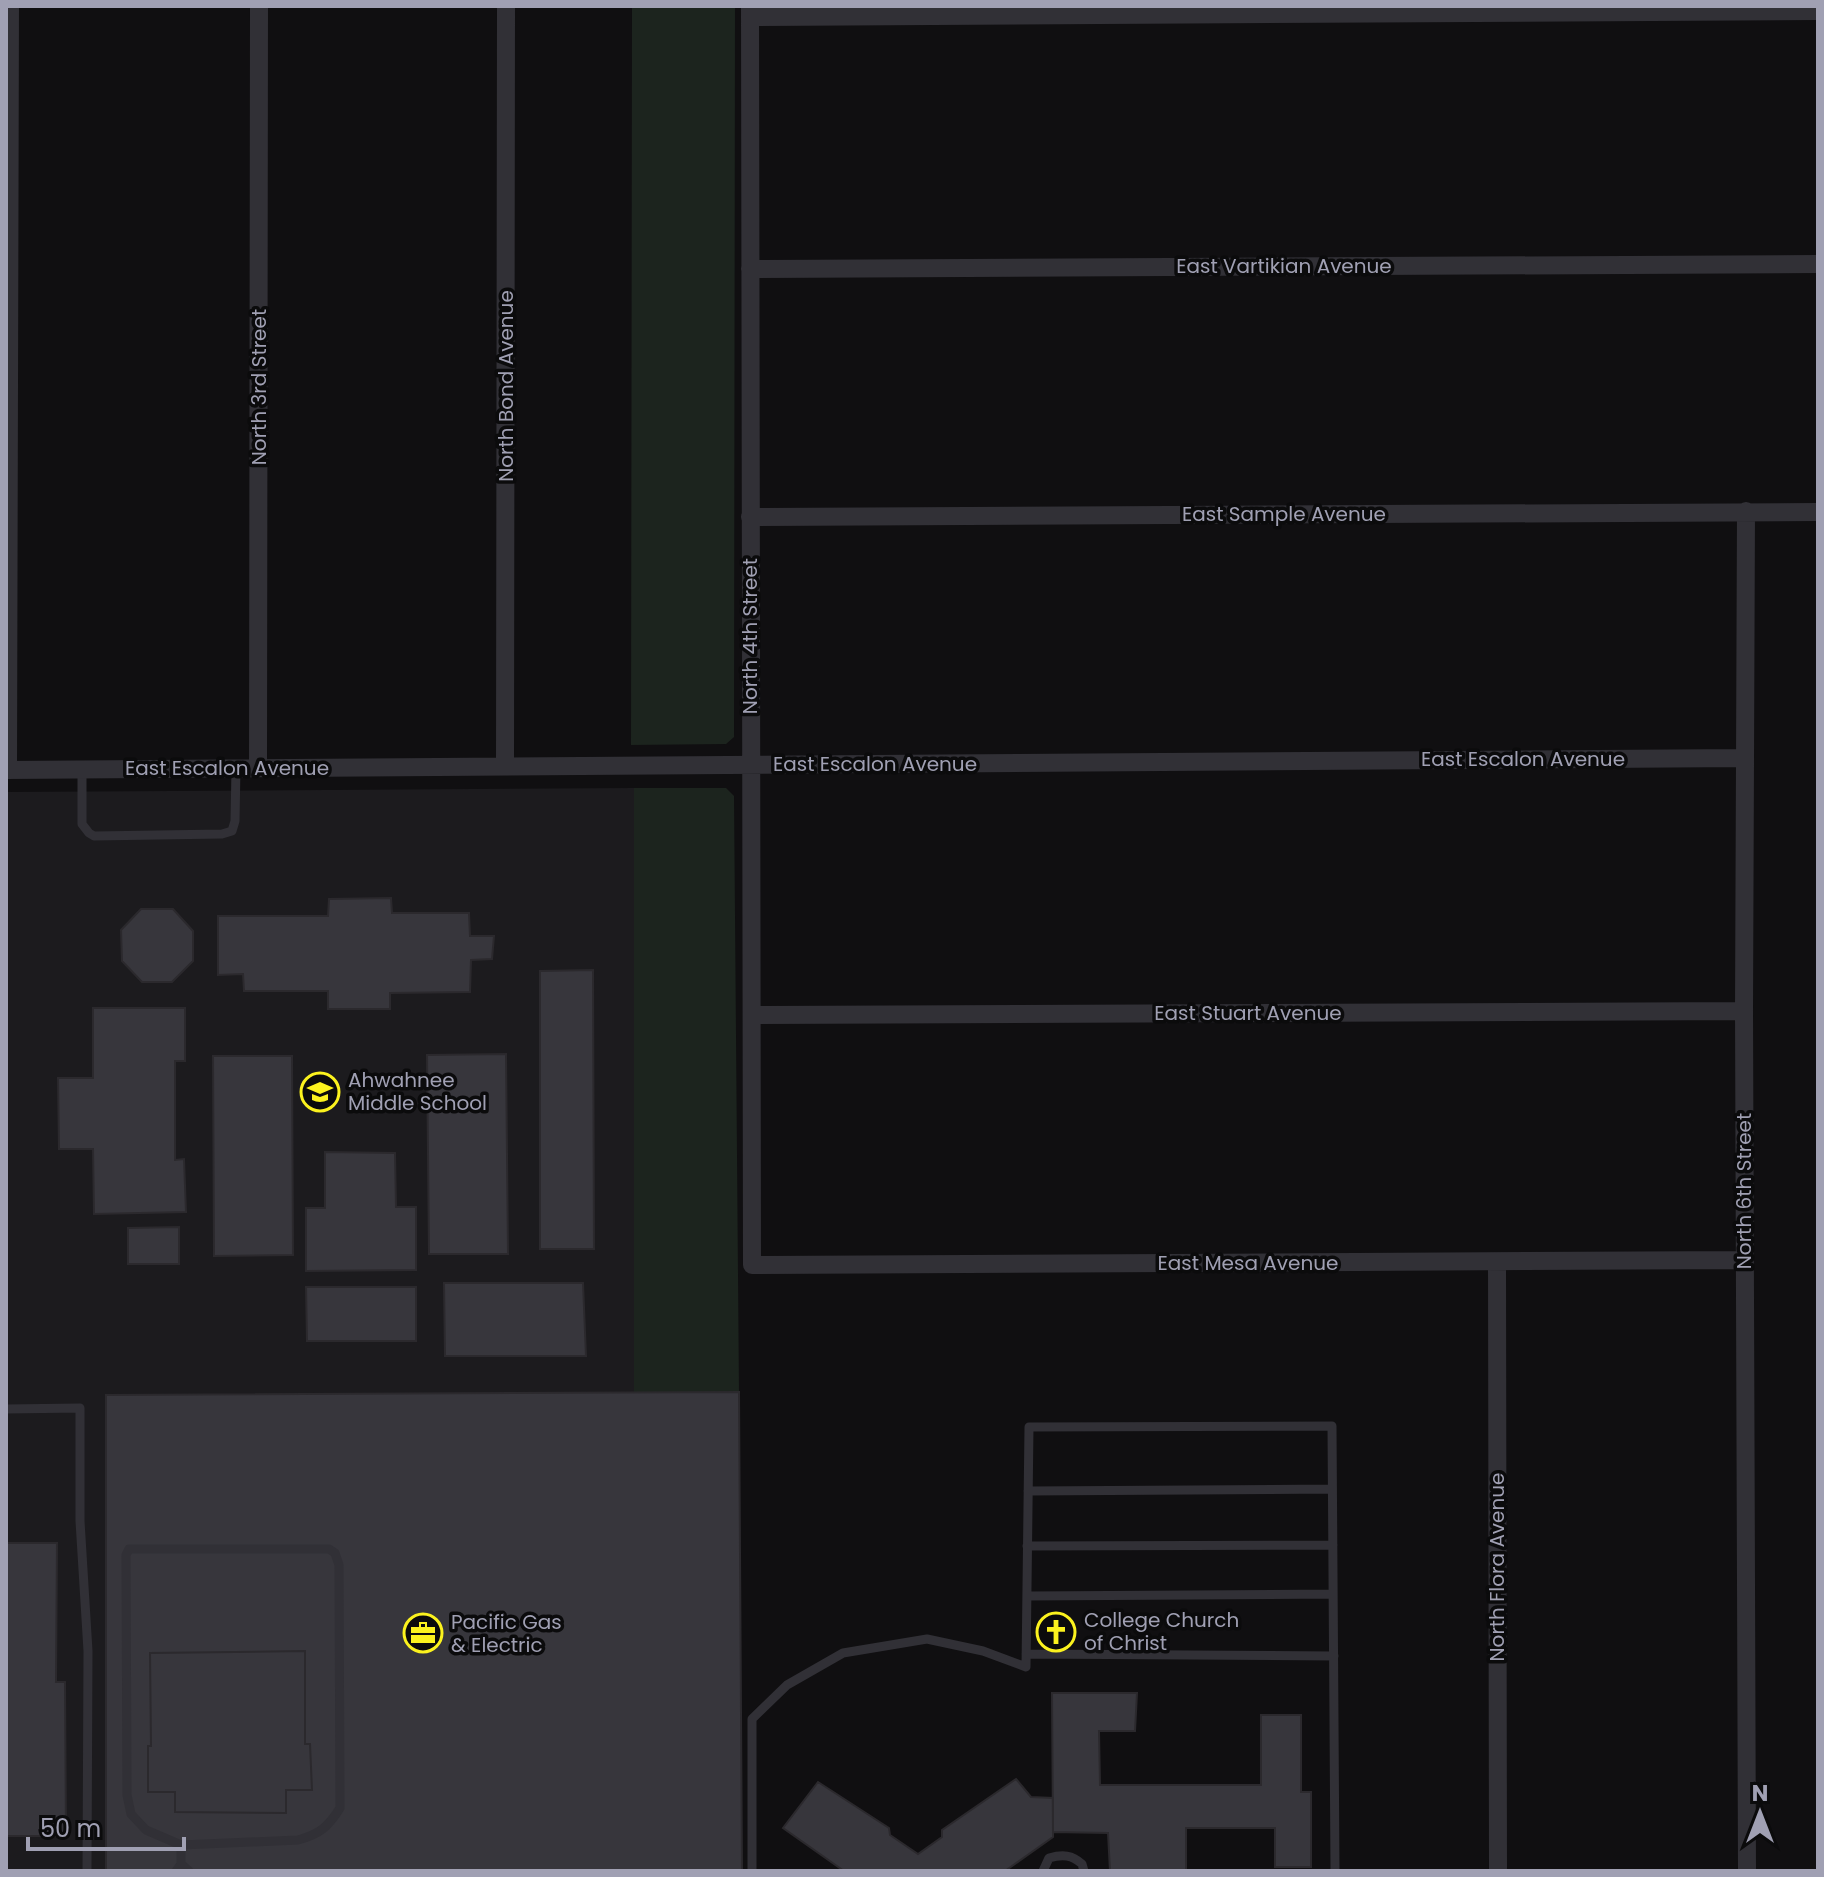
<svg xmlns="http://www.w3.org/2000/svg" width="1824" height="1877" font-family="Poppins,sans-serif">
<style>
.built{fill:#1c1b1e}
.green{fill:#1c241e}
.building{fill:#37363c;stroke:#2b292d;stroke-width:2}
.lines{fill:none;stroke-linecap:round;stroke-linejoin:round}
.lane{stroke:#313036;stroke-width:9}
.street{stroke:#313036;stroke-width:18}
.labels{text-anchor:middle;stroke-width:7;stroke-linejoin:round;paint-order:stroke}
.street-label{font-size:20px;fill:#a0a0b3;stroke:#0b0b0c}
.poi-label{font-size:20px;fill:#a0a0b3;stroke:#0b0b0c;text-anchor:start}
</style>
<rect width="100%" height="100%" fill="#100f11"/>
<path class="built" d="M 634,788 L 634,1392 L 107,1395 L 106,1871 L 6,1871 L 6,792 Z"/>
<path class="green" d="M 632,6 L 735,6 L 734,737 L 726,744 L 631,745 Z
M 634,788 L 726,788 L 734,796 L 739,1392 L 634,1392 Z"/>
<path class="building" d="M 391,898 L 392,913 L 469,913 L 470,936 L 494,936 L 492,959 L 471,960 L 470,992 L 390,993 L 390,1009 L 328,1009 L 328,991 L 244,991 L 243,974 L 218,975 L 218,916 L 328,916 L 329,899 Z
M 141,909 L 173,909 L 193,931 L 193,961 L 172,982 L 142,982 L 122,961 L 121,930 Z
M 593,970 L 594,1249 L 540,1249 L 540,971 Z
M 93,1008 L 185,1008 L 185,1061 L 175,1061 L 175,1160 L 184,1159 L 186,1212 L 94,1214 L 93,1149 L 59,1149 L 58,1078 L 93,1078 Z
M 506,1054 L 508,1254 L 429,1254 L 427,1055 Z
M 213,1056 L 292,1056 L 293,1255 L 214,1256 Z
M 325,1152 L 395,1153 L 396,1207 L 416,1207 L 416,1270 L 306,1271 L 306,1208 L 325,1208 Z
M 179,1227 L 179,1264 L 128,1264 L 128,1228 Z
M 444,1283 L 583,1283 L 586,1356 L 445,1356 Z
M 306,1287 L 416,1287 L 416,1341 L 307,1341 Z
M 739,1392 L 742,1871 L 106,1871 L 106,1395 Z
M 6,1543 L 57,1543 L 56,1682 L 65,1682 L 66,1836 L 6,1836 Z
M 305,1651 L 305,1744 L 310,1744 L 312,1790 L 286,1790 L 286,1813 L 175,1812 L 175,1792 L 148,1792 L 148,1746 L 151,1746 L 150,1653 Z
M 1052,1693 L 1137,1693 L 1135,1731 L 1099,1731 L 1100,1785 L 1261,1785 L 1261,1715 L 1301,1715 L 1301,1792 L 1311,1792 L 1311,1867 L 1275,1867 L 1275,1828 L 1186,1828 L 1186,1871 L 1110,1871 L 1108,1833 L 1053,1832 Z
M 1016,1779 L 1031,1797 L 1053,1798 L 1053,1837 L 1005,1871 L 844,1871 L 783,1828 L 818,1782 L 889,1828 L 890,1835 L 918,1854 L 942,1837 L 942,1830 Z"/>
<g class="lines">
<path class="lane" d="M 82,769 L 82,824 L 89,833 L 94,836 L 222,834 L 232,831 L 235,821 L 236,768
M 6,1409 L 80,1408 L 80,1521 L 88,1651 L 87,1871
M 1028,1491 L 1332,1489
M 1027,1546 L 1333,1545
M 1027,1596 L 1333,1594
M 1026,1654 L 1334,1656
M 181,1864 L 181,1845 L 146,1830 L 131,1814 L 127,1795 L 126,1555 L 129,1549 L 329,1549 L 335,1553 L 339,1565 L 340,1808 C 328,1827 320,1834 298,1840 L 181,1845
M 176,1871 L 181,1864 L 189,1871
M 752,1871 L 752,1719 L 787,1685 L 843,1653 L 927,1639 L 983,1651 L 1026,1667 L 1029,1427 L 1332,1426 L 1335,1871
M 1043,1871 L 1049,1858 C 1063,1854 1072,1855 1082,1864 L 1084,1871"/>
<path class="street" d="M 750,6 L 752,1265 L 1744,1260
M 750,17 L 1818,11
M 750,269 L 1818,264
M 1746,511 L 1744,1011 L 1747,1871
M 750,517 L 1818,512
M 505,766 L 506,6
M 258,768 L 259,6
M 6,770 L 1744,758
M 8,770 L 10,6
M 752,1015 L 1744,1011
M 1497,1262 L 1498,1871"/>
</g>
<defs>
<symbol id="school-ring" viewBox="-11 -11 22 22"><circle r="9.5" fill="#0b0b0c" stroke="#fbf21e" stroke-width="1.5"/><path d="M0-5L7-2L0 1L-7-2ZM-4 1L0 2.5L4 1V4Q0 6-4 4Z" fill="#fbf21e"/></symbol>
<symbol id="church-ring" viewBox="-11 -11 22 22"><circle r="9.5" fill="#0b0b0c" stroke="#fbf21e" stroke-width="1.5"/><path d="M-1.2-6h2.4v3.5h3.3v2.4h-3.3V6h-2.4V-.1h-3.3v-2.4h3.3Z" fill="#fbf21e"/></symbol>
<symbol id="office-ring" viewBox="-11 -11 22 22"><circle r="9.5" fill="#0b0b0c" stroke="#fbf21e" stroke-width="1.5"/><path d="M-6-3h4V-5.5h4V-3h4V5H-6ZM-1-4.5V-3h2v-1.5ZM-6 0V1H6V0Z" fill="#fbf21e"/></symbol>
</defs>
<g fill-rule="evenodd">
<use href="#school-ring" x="298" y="1070" width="44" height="44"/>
<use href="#church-ring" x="1034" y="1610" width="44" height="44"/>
<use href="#office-ring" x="401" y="1611" width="44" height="44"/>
</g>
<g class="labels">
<g class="street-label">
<text x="1284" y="273">East Vartikian Avenue</text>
<text transform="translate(506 386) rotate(-90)" y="7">North Bond Avenue</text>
<text transform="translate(259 387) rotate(-90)" y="7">North 3rd Street</text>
<text x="1284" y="521">East Sample Avenue</text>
<text transform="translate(750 636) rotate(-90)" y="7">North 4th Street</text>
<text x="1523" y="766">East Escalon Avenue</text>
<text x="875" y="771">East Escalon Avenue</text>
<text x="227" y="775">East Escalon Avenue</text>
<text x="1248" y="1020">East Stuart Avenue</text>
<text transform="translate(1744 1191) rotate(-90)" y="7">North 6th Street</text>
<text x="1248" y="1270">East Mesa Avenue</text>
<text transform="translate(1497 1567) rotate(-90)" y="7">North Flora Avenue</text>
</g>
<g class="poi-label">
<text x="348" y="1087">Ahwahnee<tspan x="348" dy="23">Middle School</tspan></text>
<text x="1084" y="1627">College Church<tspan x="1084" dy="23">of Christ</tspan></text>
<text x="451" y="1629">Pacific Gas<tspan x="451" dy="23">&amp; Electric</tspan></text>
</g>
</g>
<rect width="1824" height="1877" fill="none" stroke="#a0a0b3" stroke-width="16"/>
<g transform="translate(1760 1813)" stroke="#0b0b0c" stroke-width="6" paint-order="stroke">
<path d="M0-6L14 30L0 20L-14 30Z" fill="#a0a0b3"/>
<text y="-12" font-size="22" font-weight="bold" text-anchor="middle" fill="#a0a0b3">N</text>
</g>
<path d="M28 1837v12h156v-12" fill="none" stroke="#a0a0b3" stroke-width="4"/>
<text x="40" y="1837" font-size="24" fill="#a0a0b3" stroke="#0b0b0c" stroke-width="6" paint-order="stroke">50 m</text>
</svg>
